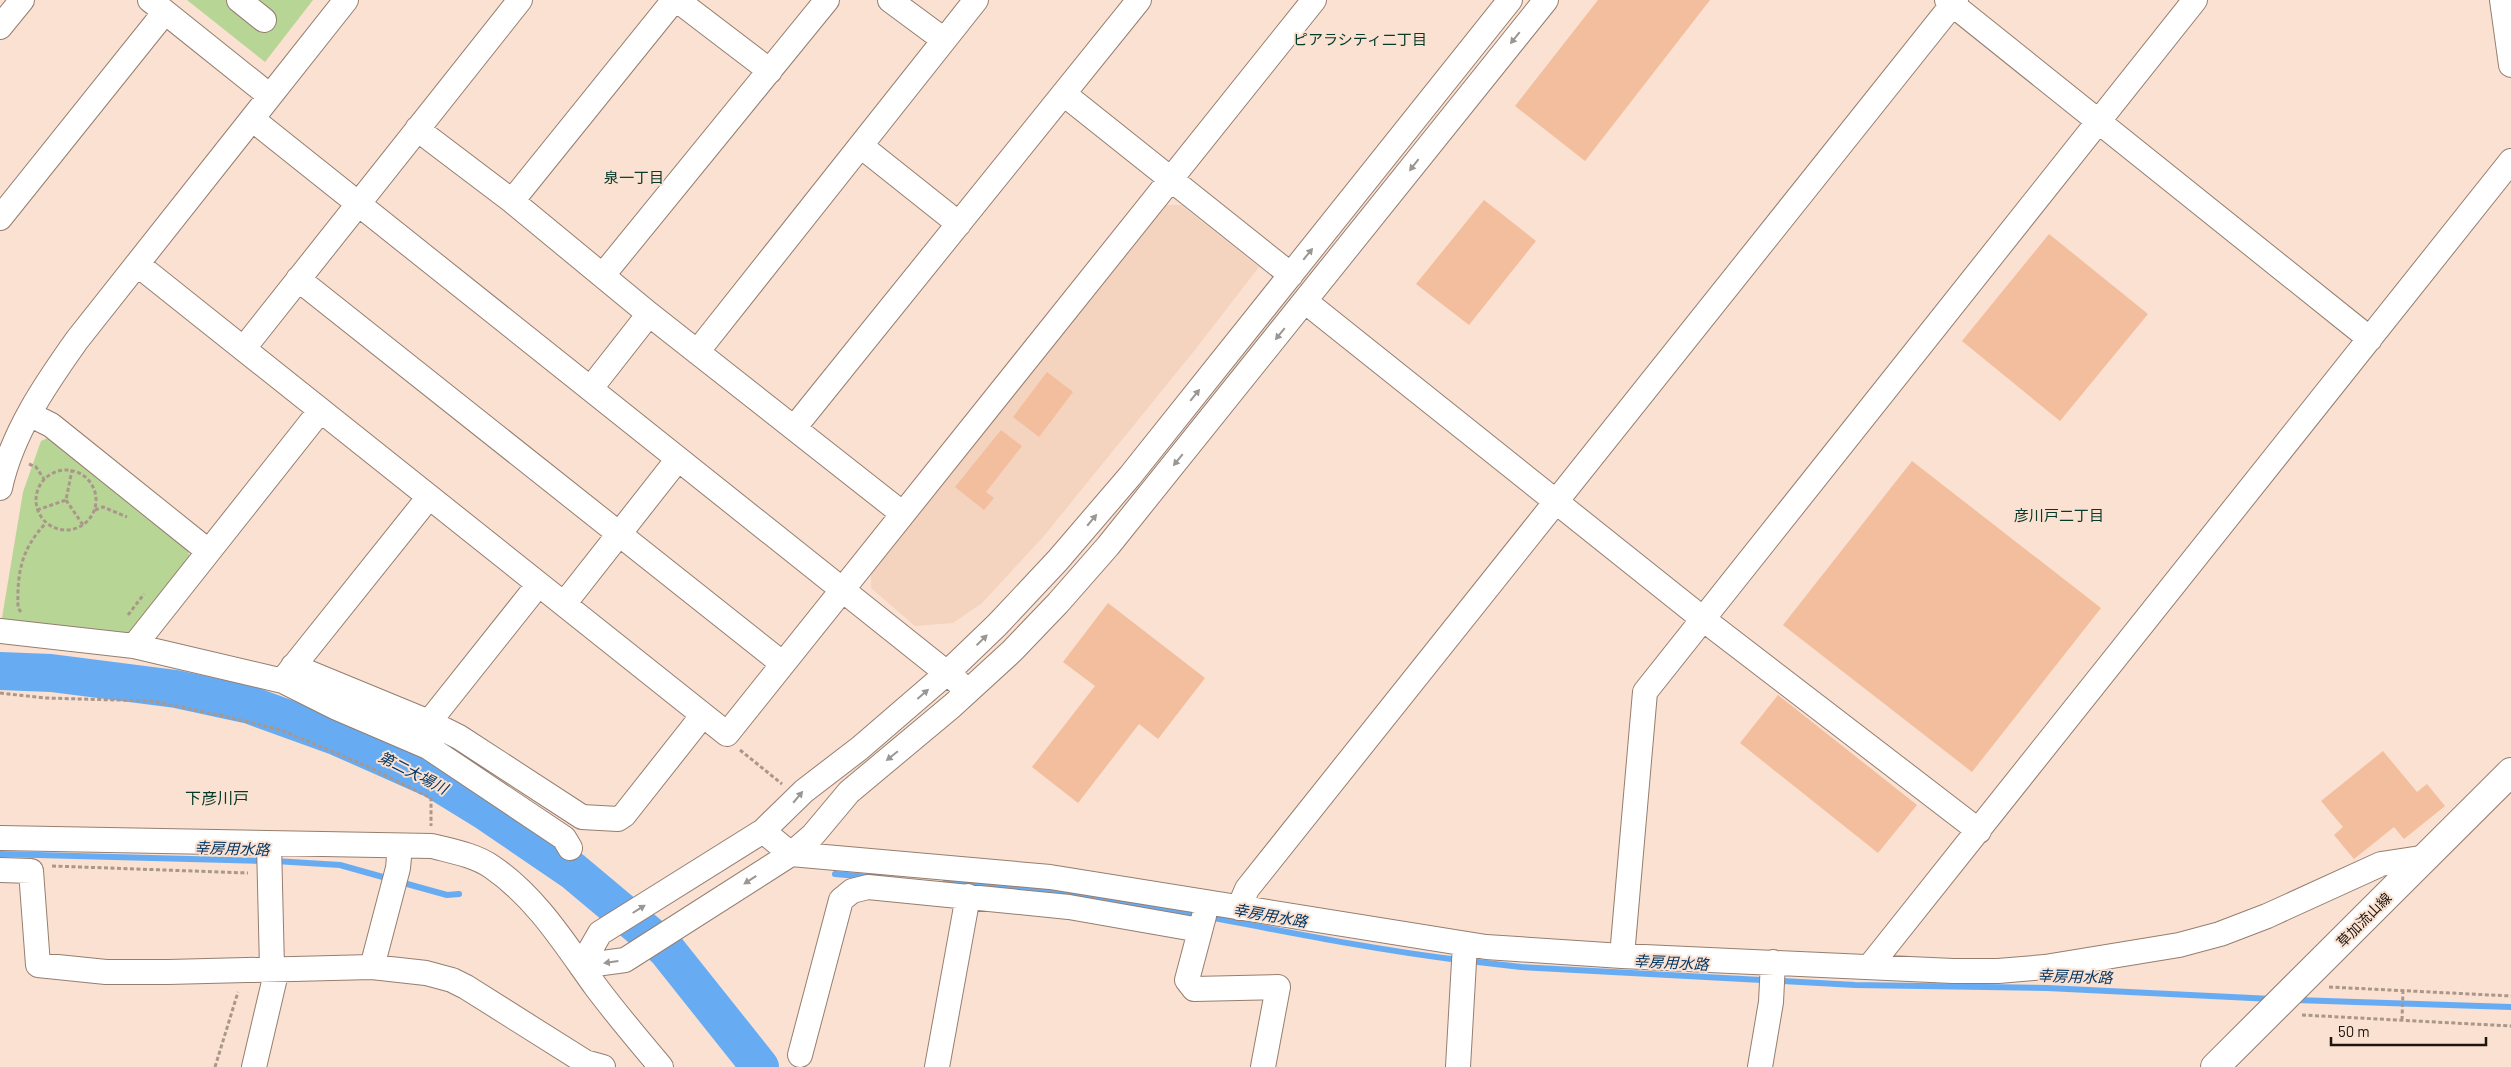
<svg xmlns="http://www.w3.org/2000/svg" width="2511" height="1067" font-family="Barlow,'Noto Sans JP',sans-serif">
<style>
.built{fill:#f4d3bf}
.green{fill:#b7d595}
.lines{fill:none;stroke-linecap:round;stroke-linejoin:round}
.stream{stroke:#67acf3;stroke-width:6}
.river{stroke:#67acf3;stroke-width:38}
.building{fill:#f3be9d}
.minor-casing{stroke:#957e70;stroke-width:26}
.major-casing{stroke:#957e70;stroke-width:30}
.path{stroke:#aa978a;stroke-width:3;stroke-dasharray:4 2.5;stroke-linecap:butt}
.minor{stroke:#fff;stroke-width:24}
.major{stroke:#fff;stroke-width:28}
.oneway{fill:#999693}
.labels{text-anchor:middle;stroke-width:4;stroke-linejoin:round;paint-order:stroke}
.street-label{font-size:14px;fill:#1d150f;stroke:#fae1d1}
.neighbourhood-label{font-size:15px;fill:#053929;stroke:#fae1d1}
.water-label{font-size:15px;font-style:italic;fill:#033764;stroke:#fae1d1}
.quarter-label{font-size:16px;fill:#053929;stroke:#fae1d1}
</style>
<rect width="100%" height="100%" fill="#fae1d1"/>
<path class="built" d="M 1164,205 L 1181,205 L 1259,267 L 1194,351 L 1043,537 L 982,603 L 953,623 L 915,626 L 871,588 L 871,573 Z"/>
<path class="green" d="M 187,0 L 313,0 L 265,62 Z
M 48,438 L 188,549 L 190,561 L 131,632 L 120,635 L 9,624 L 2,618 L 23,492 L 41,441 Z"/>
<g class="lines">
<path class="stream" d="M 0,854 L 265,861
M 275,861 L 340,865 L 390,879
M 835,874 L 870,877
M 400,882 L 447,895 L 459,894
M 945,883 C 986,886 1029,887 1070,893 C 1200,912 1328,944 1459,960
M 1469,961 L 1521,967 L 1855,985 L 2047,988 L 2272,999
M 2295,1000 L 2511,1007"/>
<path class="river" d="M 0,671 L 51,673 L 176,689 L 250,705 L 338,737 L 433,779 L 485,811 L 573,871 L 666,949 L 760,1067"/>
</g>
<path class="building" d="M 1598,0 L 1710,0 L 1585,161 L 1515,106 Z
M 1484,200 L 1536,241 L 1469,325 L 1416,284 Z
M 2049,234 L 2148,314 L 2060,421 L 1962,341 Z
M 1047,372 L 1073,392 L 1039,437 L 1013,417 Z
M 1001,430 L 1022,446 L 986,492 L 994,498 L 984,510 L 955,487 Z
M 1912,461 L 2101,608 L 1972,772 L 1783,625 Z
M 1108,603 L 1205,678 L 1158,739 L 1139,724 L 1078,803 L 1032,767 L 1095,686 L 1063,662 Z
M 1778,695 L 1917,805 L 1878,853 L 1740,743 Z
M 2383,751 L 2417,792 L 2427,784 L 2445,806 L 2404,839 L 2394,827 L 2354,859 L 2334,835 L 2343,827 L 2321,801 Z"/>
<g class="lines">
<defs>
<path id="minor" d="M 150,0 L 270,96
M 239,0 L 264,20
M 677,0 L 770,71
M 890,0 L 944,40
M 1947,0 L 2370,339
M 2502,0 L 2511,65
M 0,27 L 22,0
M 1064,94 L 1291,275
M 252,119 L 958,682
M 417,129 L 512,201 L 649,314 L 903,514
M 861,146 L 959,224
M 512,201 L 674,0
M 0,218 L 165,12
M 137,264 L 727,734 L 1314,0
M 603,275 L 827,0
M 298,279 L 783,664
M 1306,302 L 1703,619 L 1979,831
M 244,348 L 520,0
M 697,352 L 976,0
M 591,388 L 649,314
M 29,414 L 51,425 L 208,551
M 794,428 L 1139,0
M 0,488 C 12,433 45,385 77,340 L 346,0
M 564,604 L 678,459
M 0,631 L 134,646 L 283,681 L 337,708 L 428,747 L 564,838 L 570,848
M 134,646 L 320,411
M 293,666 L 429,722 L 459,737 L 582,817 L 618,819 L 624,815 L 703,715
M 285,677 L 429,497
M 429,722 L 538,585
M 763,831 L 791,854 L 1050,877 L 1486,947 L 1622,956 L 1953,971 L 1998,971 L 2045,967 L 2179,945 L 2220,934 L 2267,916 L 2381,864 L 2427,857
M 0,838 L 432,846 C 451,851 475,855 492,867 C 537,898 565,944 596,987 C 617,1015 639,1041 661,1067
M 269,844 L 272,968
M 0,870 L 31,871 L 38,965 L 106,972 L 168,972 L 372,967 L 426,973 L 452,980 L 466,987 L 585,1062 L 603,1067
M 1239,908 L 1247,889 L 1956,0
M 1204,916 L 1187,980 L 1194,989 L 1278,987 L 1263,1067
M 1622,956 L 1645,692 L 2195,0
M 581,966 L 625,960 L 791,854 L 813,835 L 849,792 L 952,706 L 1012,651 L 1058,603 L 1108,546 L 1546,0
M 581,966 L 600,933 L 763,831 L 804,791 L 860,748 L 947,673 L 997,625 L 1058,560 L 1130,476 L 1510,0
M 1870,966 L 2511,161
M 372,967 L 398,868 L 400,846
M 800,1055 L 841,900 L 852,891 L 868,887 L 1069,907 L 1200,930
M 254,1067 L 277,969
M 937,1067 L 968,896
M 1458,1067 L 1465,944
M 1760,1067 L 1771,1002 L 1773,962"/>
<path id="major" d="M 2215,1067 L 2511,772"/>
</defs>
<use href="#minor" class="minor-casing"/>
<use href="#major" class="major-casing"/>
<path class="path" d="M 29,464 L 36,467 L 44,479
M36 500a30 30 0 1 1 60 0a30 30 0 1 1-60 0Z
M 66,500 L 83,525
M 37,510 L 66,500 L 72,470
M 95,510 L 103,507 L 127,517
M 21,612 L 18,608 C 17,573 21,549 46,523
M 128,615 L 144,594
M 0,693 L 45,698 L 152,701 L 224,716 L 281,730 L 365,765 L 431,798 L 431,826
M 740,750 L 782,784
M 52,866 L 248,873
M 2329,987 L 2511,996
M 2302,1015 L 2511,1026
M 2402,1020 L 2403,990
M 215,1067 L 238,992"/>
<use href="#minor" class="minor"/>
<use href="#major" class="major"/>
</g>
<defs><path id="oneway-solid" d="M-6-.8H1V-3.2L6.5 0L1 3.2V.8H-6Z" transform="scale(1.25)"/></defs>
<g class="oneway">
<use href="#oneway-solid" transform="translate(1515 38) rotate(129)"/>
<use href="#oneway-solid" transform="translate(1414 165) rotate(128)"/>
<use href="#oneway-solid" transform="translate(1308 254) rotate(-51)"/>
<use href="#oneway-solid" transform="translate(1280 334) rotate(129)"/>
<use href="#oneway-solid" transform="translate(1195 395) rotate(-51)"/>
<use href="#oneway-solid" transform="translate(1178 460) rotate(129)"/>
<use href="#oneway-solid" transform="translate(1092 520) rotate(-50)"/>
<use href="#oneway-solid" transform="translate(982 640) rotate(-44)"/>
<use href="#oneway-solid" transform="translate(923 694) rotate(-41)"/>
<use href="#oneway-solid" transform="translate(892 756) rotate(141)"/>
<use href="#oneway-solid" transform="translate(798 797) rotate(-50)"/>
<use href="#oneway-solid" transform="translate(750 880) rotate(147)"/>
<use href="#oneway-solid" transform="translate(639 909) rotate(-32)"/>
<use href="#oneway-solid" transform="translate(611 962) rotate(172)"/>
</g>
<g class="labels">
<g class="street-label">
<text transform="translate(2364 920) rotate(-45)" y="5">草加流山線</text>
</g>
<g class="neighbourhood-label">
<text x="1360" y="45">ピアラシティ二丁目</text>
<text x="634" y="183">泉一丁目</text>
<text x="2059" y="521">彦川戸二丁目</text>
</g>
<g class="water-label">
<text transform="translate(413 773) rotate(27)" y="5">第二大場川</text>
<text transform="translate(232 849) rotate(2)" y="5">幸房用水路</text>
<text transform="translate(1270 916) rotate(10)" y="5">幸房用水路</text>
<text transform="translate(1671 963) rotate(3)" y="5">幸房用水路</text>
<text transform="translate(2075 977) rotate(2)" y="5">幸房用水路</text>
</g>
<g class="quarter-label">
<text x="217" y="804">下彦川戸</text>
</g>
</g>
<path d="M2331 1037v8h155v-8" fill="none" stroke="#1d150f" stroke-width="2.5"/>
<text x="2338" y="1037" font-size="15" fill="#1d150f" stroke="#fae1d1" stroke-width="4" paint-order="stroke">50 m</text>
</svg>
